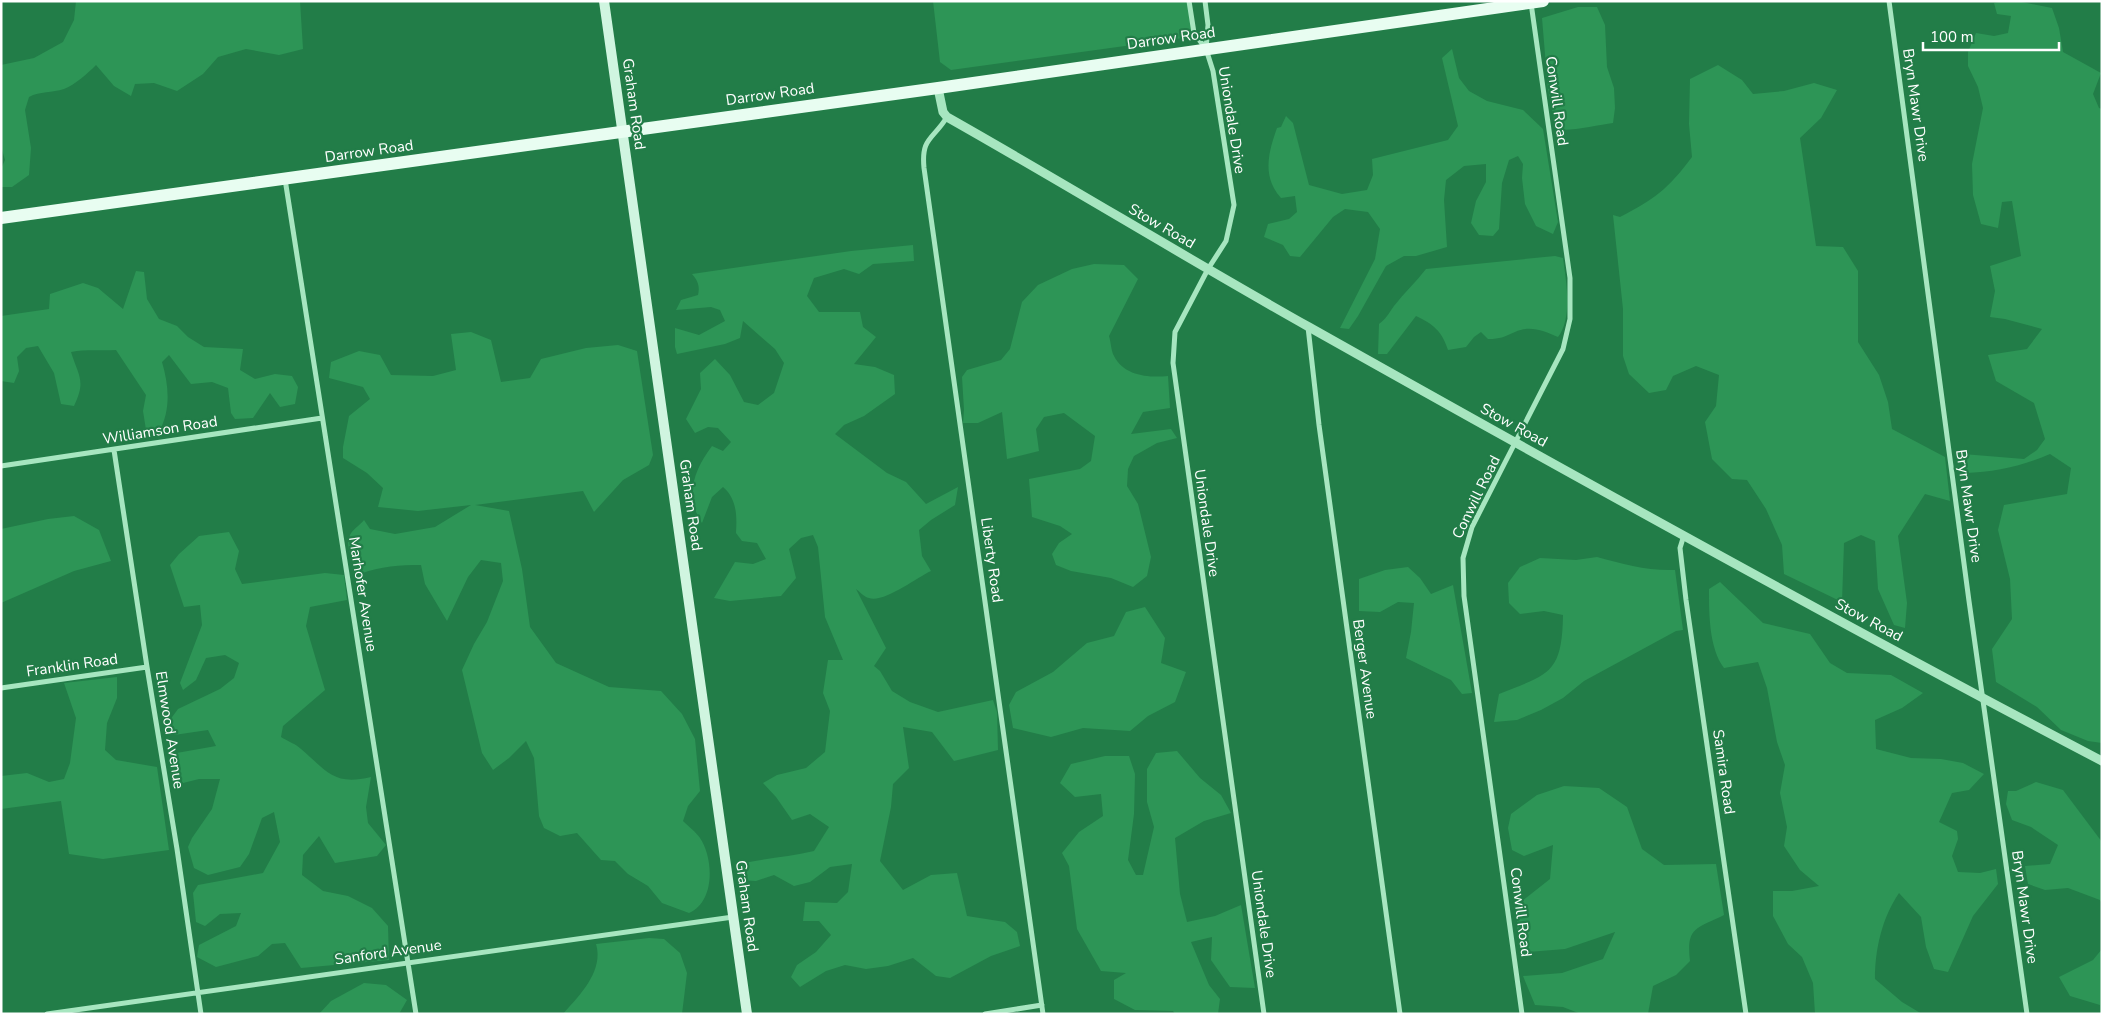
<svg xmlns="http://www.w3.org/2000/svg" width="2103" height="1015" font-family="'Nunito Sans',sans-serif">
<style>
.green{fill:#2d9556}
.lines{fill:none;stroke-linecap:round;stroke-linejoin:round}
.minor{stroke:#a7e6c0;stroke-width:5}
.tertiary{stroke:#a7e6c0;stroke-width:9}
.secondary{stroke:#d0f5e0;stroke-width:10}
.primary{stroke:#e8fdf1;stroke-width:12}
.labels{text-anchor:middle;stroke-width:4.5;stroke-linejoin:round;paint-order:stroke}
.street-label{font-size:15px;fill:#fff;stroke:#227d48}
</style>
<rect width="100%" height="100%" fill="#227d48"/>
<path class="green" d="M 76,1 L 300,1 L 303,49 L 279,55 L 246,49 L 218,57 L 203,74 L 177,91 L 154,83 L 135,84 L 131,96 L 114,86 L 96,65 C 87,74 76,84 64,89 C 52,93 40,91 29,97 L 25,110 L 31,148 L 29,175 L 12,187 L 1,187 L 1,169 L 5,160 L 1,146 L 1,65 L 34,58 L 63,42 L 74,20 Z
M 933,1 L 1189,1 L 1194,33 L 1183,38 L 951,70 L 940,62 Z
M 2003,1 L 2017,1 L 2052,8 L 2059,28 L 2063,52 L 2101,73 L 2093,94 L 2099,108 L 2102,109 L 2102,743 L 2088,741 L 2061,730 L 2037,707 L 1996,682 L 1992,649 L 2012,619 L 2010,579 L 1998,530 L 2004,505 L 2067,494 L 2071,468 L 2050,454 C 2022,466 1996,472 1965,473 L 1963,454 L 2024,459 L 2037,450 L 2045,439 L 2034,403 L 1996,381 L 1988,355 L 2027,349 L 2042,329 L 2005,319 L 1990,317 L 1995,291 L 1990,266 L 2021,256 L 2012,201 L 2002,202 L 1998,228 L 1981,224 L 1973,195 L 1972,164 L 1983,108 L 1978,87 L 1968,66 L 1968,52 L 1976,33 L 1994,36 L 2008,33 L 2011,16 L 1997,14 L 1994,3 Z
M 1578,7 L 1597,7 L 1605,25 L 1607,67 L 1614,88 L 1615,108 L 1613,123 C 1598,125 1569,132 1556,129 L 1548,90 L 1542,18 Z
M 1452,49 L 1459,78 L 1469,91 L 1487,101 L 1523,110 L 1543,129 L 1558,222 L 1553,234 L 1536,226 L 1525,204 L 1522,178 L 1523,164 L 1518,156 L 1509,160 L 1502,183 L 1499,229 L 1493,236 L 1479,235 L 1471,223 L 1476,201 L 1486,182 L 1486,164 L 1464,166 L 1446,180 L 1444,200 L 1447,247 L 1416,256 L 1404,256 L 1386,266 L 1358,316 L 1349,329 L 1340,328 L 1375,259 L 1380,229 L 1368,212 L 1345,209 L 1333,217 L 1300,257 L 1290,256 L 1283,245 L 1264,237 L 1268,224 L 1289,219 L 1297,212 L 1295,196 L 1281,198 C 1262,177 1268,153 1277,128 L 1281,127 L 1286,116 L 1293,123 L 1309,185 L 1342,194 L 1367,190 L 1373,175 L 1372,159 L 1448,140 L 1458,126 L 1442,58 Z
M 1718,65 L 1742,80 L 1753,94 L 1784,91 L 1814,83 L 1837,90 L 1821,118 L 1800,138 L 1816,246 L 1843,247 L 1858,271 L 1858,342 L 1879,375 L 1888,402 L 1892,429 L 1945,457 L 1950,501 L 1925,494 L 1898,536 L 1907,603 L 1905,628 L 1894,625 L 1878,589 L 1875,541 L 1861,535 L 1844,543 L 1842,602 L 1784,574 L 1782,545 L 1766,509 L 1747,480 L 1732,479 L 1712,459 L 1705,422 L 1716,406 L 1719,375 L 1696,366 L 1673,376 L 1666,390 L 1649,393 L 1629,374 L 1623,356 L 1623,309 L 1613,215 L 1620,217 C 1655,199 1668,189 1692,157 L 1689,124 L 1690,79 Z
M 913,245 L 914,261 L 873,264 L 859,274 L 844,269 L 814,278 L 807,296 L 819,312 L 860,312 L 863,327 L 876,337 L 854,364 L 875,367 L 894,375 L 895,394 L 864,416 L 844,425 L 835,434 L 887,473 L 906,482 L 926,504 L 958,487 L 955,505 L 931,520 L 919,530 L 922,556 L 931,571 C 916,578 884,603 869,598 C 864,597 859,591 856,589 L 886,648 L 874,666 L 880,671 L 892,691 L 910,702 L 938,712 L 993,700 L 997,712 L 998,750 L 954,761 L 932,732 L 903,727 L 909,768 L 893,784 L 891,807 L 880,861 L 903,890 L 931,875 L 957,873 L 967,916 L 1005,922 L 1017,932 L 1020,946 L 991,956 L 950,978 L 936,976 L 913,958 L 888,966 L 866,969 L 845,965 L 826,971 L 800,987 L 791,977 L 797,965 L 816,952 L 831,935 L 819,921 L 803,921 L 805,902 L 837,903 L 848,892 L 852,864 L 830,867 L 810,882 L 794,886 L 774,875 L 756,881 L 740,880 L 740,864 C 765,858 789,857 814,851 L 829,827 L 810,814 L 792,820 L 776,797 L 763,783 L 777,775 L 806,768 L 825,752 L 830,711 L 823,693 L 828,660 L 843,660 L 825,617 L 818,547 L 813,535 L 801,538 L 789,549 L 796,578 L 781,596 L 730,601 L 714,598 L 735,562 L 753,564 L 766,559 L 757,543 L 742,541 L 736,533 C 737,516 737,499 723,487 L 712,497 L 702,523 C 684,496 694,470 712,446 L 723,451 L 731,442 L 718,428 L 708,427 L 695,433 L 686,419 L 701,389 L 700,373 L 715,359 L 730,375 L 744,402 L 758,405 L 774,393 L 784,363 L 775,349 L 743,321 L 740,338 L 725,344 L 677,354 L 675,347 L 675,328 L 699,335 L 725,321 L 720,310 L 711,307 L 676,310 L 681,300 L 698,295 C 700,286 698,281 692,274 L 851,251 Z
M 1555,256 L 1563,258 C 1566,280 1573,318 1558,337 C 1544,331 1530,325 1515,332 C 1503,337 1501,339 1488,339 L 1481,332 L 1474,337 L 1466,347 L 1448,350 C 1442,331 1433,324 1416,316 L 1387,354 L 1378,354 L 1379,324 C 1386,319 1389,313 1394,306 C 1404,293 1416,282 1426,269 Z
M 1094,264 L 1124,265 L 1138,279 L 1109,336 C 1111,342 1111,351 1114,356 C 1124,376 1149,378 1168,376 L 1170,408 L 1143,412 L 1131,434 L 1171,429 L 1177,438 L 1157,443 L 1134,456 L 1128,469 L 1127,486 L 1138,504 L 1151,557 L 1147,576 L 1133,587 L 1111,578 L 1071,571 L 1056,565 L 1052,554 L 1059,543 L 1072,534 L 1060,526 L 1032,517 L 1029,479 L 1080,469 L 1091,461 L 1095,436 L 1064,413 L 1044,417 L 1036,429 L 1039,451 L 1007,459 L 1002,412 L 978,423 L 963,423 L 964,410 L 962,377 L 967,370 L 1001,360 L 1010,349 L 1022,302 L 1038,285 L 1072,269 Z
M 136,271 L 144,272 L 147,299 L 159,319 L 177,326 L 188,337 L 204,347 L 243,349 L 240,370 L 255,379 L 275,374 L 292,376 L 298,387 L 295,404 L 280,407 L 270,393 L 253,418 L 235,419 L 231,413 L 228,388 L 212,382 L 191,384 L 169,355 L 162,362 C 169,386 171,410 159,432 L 146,430 L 143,411 L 146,395 L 116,350 C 101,351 86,349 71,352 C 79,377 86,381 74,406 L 61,404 L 54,373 L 38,346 L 26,348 L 17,357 L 19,371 L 14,383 L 1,381 L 1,316 L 49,309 L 50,294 L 83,283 L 98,288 L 123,309 Z
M 471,332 L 491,340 L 501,382 L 530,378 L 541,359 L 586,348 L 618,345 L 637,351 L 653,455 L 649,465 L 623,480 L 594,512 L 583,491 L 475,505 L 509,511 L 522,569 L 530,627 L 556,663 L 609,687 L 661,691 L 682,714 L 695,739 L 700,791 L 688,806 L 683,821 C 689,827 696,832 700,838 C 714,859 715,902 689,913 L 662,903 L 648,886 L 628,874 L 615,861 L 601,860 L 577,833 L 560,836 L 544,828 L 539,816 L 534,758 L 526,741 L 509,758 L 493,770 L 482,753 L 462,670 L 474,644 L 487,622 L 503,581 L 501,563 L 481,560 L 468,577 L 447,621 L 425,584 L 421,565 C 400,565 381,566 360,574 C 354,564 344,548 350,535 C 352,530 360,525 364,520 L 370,529 L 395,534 L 435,527 L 471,505 L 418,511 L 378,507 L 383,488 L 367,473 L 343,458 L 343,447 L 349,416 L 370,399 L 363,387 L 329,378 L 331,362 L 359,351 L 380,355 L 391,375 L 433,376 L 456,370 L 451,334 Z
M 74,516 L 99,530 L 111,561 L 74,571 L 1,603 L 1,529 L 48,519 Z
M 229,532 L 239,551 L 235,569 L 242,584 L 325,573 L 344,575 L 347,600 L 310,607 L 306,626 L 325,690 L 283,726 L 281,737 C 287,741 296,744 301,749 C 327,771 333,786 371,777 L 366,807 L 368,823 L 386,845 L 377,856 L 335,863 L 319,836 L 303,855 L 302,875 L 323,891 L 348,896 L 372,908 L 388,926 L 389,960 L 301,968 L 285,943 L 272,944 L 258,956 L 216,967 L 197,957 L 199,945 L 236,926 L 241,913 L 220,914 L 205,926 L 196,922 L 193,893 L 198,885 L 263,873 L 280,842 L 274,812 L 262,818 L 249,854 L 240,867 L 208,875 L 194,868 L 188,847 L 192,838 L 212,809 L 220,779 L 199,779 L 183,783 L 178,780 L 171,754 L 216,746 L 208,730 L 174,735 L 167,724 L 178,709 L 220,689 L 234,678 L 239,663 L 225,655 L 206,658 L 196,680 L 183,690 L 180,683 L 202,625 L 200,605 L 184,607 L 170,565 L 179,554 L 199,536 Z
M 1597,557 C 1623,564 1647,571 1675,570 L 1683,630 L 1676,631 L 1584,681 L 1563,698 L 1541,710 L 1517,720 L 1494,722 L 1499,694 C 1549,674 1562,674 1563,615 L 1544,611 L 1520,614 L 1509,603 L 1508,583 L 1520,567 L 1540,558 L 1576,560 Z
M 1408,567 L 1420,578 L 1431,594 L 1453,585 L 1472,693 L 1462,694 L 1451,680 L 1406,658 L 1411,632 L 1414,603 L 1398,602 L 1380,612 L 1359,611 L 1359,579 L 1385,570 Z
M 1720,582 L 1763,623 L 1810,634 L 1830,663 L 1847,673 L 1891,675 L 1923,693 L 1902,708 L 1875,720 L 1876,749 L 1911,758 L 1941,759 L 1963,763 L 1984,774 L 1969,790 L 1952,793 L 1939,822 L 1957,831 L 1958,839 L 1952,856 L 1958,872 L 1980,873 L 1996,869 L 1998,884 L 1973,916 L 1948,972 L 1934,969 L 1926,947 L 1921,917 L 1899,893 C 1882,918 1875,949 1875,979 L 1902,1002 L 1922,1014 L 1815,1014 L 1813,983 L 1802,957 L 1788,944 L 1773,916 L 1773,891 L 1792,891 L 1819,886 L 1800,870 L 1784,846 L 1787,827 L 1780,793 L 1785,765 L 1777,742 L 1767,688 L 1758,662 L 1724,668 C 1709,648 1709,614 1709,589 Z
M 1145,607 L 1165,638 L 1161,663 L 1186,672 L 1175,702 L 1148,716 L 1130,731 L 1083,728 L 1051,737 L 1013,728 L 1009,705 L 1016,692 L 1053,672 L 1087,643 L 1114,636 L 1126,612 Z
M 117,677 L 117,698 L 107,723 L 105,750 L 116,760 L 157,767 L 169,850 L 103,859 L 69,854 L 61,801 L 1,809 L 1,776 L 27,773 L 49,782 L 64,779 L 70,763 L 76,718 L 64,683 Z
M 1177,751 L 1200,778 L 1221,795 L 1231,813 L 1204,821 L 1175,838 L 1180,894 L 1187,922 L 1215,916 L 1241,905 L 1255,988 L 1230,987 L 1211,960 L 1212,937 L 1191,942 L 1209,985 L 1220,999 L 1218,1014 L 1175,1014 L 1173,1011 L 1135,1010 L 1114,999 L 1114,980 L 1126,973 L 1101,971 L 1077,929 L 1069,866 L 1062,853 L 1079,832 L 1103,816 L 1101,794 L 1075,797 L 1060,783 L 1071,764 L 1105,756 L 1129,756 L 1135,774 L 1134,814 L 1128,860 L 1136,875 L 1143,875 L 1154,827 L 1147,802 L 1147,769 L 1156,753 Z
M 2036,782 L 2063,790 L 2102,842 L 2102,904 L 2100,900 L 2068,888 L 2045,890 L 2028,884 L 2025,866 L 2050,864 L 2058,845 L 2031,827 L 2012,820 L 2006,804 L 2008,791 L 2016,791 Z
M 1564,786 L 1599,788 L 1627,807 L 1642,849 L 1664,865 L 1716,864 L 1724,915 C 1696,929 1686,927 1690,961 L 1676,975 L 1653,986 L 1648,1014 L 1581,1014 L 1563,1007 L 1535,1005 L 1523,976 L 1562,973 L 1603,959 L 1615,932 L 1565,949 L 1528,952 L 1517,932 L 1517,905 L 1550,879 L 1553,845 L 1524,856 L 1512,850 L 1508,828 L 1511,814 L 1537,795 Z
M 649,938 L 664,939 L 680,953 L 687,973 L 682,1014 L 563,1014 C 580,995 604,971 596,944 Z
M 2102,949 L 2102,1014 L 2100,1014 L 2100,1005 L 2070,996 L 2059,977 L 2093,960 Z
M 364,983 L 386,985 L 407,1000 L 399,1014 L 319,1014 L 331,1001 Z"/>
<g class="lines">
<path class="minor" d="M 1189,1 L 1194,33 L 1206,49 L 1213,71 L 1234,205 L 1226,241 L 1208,269 L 1175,332 L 1173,363 L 1264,1014
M 1205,1 L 1208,25 L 1206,49
M 1889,1 L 1969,601 L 2027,1014
M 947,117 C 933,140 921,137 924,168 L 1043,1014
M 285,179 L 416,1014
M 1308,327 L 1319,425 L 1400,1014
M 114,450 L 147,667 L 177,849 L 201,1014
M 1,466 L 322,418
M 1684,535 L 1680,548 L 1686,600 L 1746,1014
M 1,688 L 147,667
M 47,1014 L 733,917
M 985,1014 L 1042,1005
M 1522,1014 L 1464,596 L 1463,558 L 1472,527 L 1563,349 L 1570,319 L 1570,278 L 1531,3"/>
<path class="tertiary" d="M 938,88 L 943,112 L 947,117 C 1069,186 1188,259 1309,327 C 1572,475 1835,621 2102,761"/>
<path class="secondary" d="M 604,1 L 747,1014"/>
<path class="primary" d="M 1,218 L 938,88 L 1543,1"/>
</g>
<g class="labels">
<g class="street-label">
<text transform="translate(1171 38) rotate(-8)" y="5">Darrow Road</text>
<text transform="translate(770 94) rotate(-8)" y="5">Darrow Road</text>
<text transform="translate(1557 101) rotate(82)" y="5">Conwill Road</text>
<text transform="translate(634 104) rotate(82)" y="5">Graham Road</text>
<text transform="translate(1916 105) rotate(82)" y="5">Bryn Mawr Drive</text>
<text transform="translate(1232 120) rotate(81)" y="5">Uniondale Drive</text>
<text transform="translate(369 151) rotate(-8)" y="5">Darrow Road</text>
<text transform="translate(1162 226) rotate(30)" y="5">Stow Road</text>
<text transform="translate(1514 425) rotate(29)" y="5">Stow Road</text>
<text transform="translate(160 430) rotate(-9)" y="5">Williamson Road</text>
<text transform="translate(1476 497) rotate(-64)" y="5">Conwill Road</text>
<text transform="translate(691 505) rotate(82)" y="5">Graham Road</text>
<text transform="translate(1969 506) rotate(82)" y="5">Bryn Mawr Drive</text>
<text transform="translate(1207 523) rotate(82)" y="5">Uniondale Drive</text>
<text transform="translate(992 560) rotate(82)" y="5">Liberty Road</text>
<text transform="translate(363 594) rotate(81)" y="5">Marhofer Avenue</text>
<text transform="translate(1869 620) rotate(28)" y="5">Stow Road</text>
<text transform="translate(72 665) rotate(-8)" y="5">Franklin Road</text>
<text transform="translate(1365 669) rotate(82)" y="5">Berger Avenue</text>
<text transform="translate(170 730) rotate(81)" y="5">Elmwood Avenue</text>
<text transform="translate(1724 772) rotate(82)" y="5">Samira Road</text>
<text transform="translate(747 906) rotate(82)" y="5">Graham Road</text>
<text transform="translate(2025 907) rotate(82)" y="5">Bryn Mawr Drive</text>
<text transform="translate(1521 912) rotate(83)" y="5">Conwill Road</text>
<text transform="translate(1264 924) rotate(82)" y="5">Uniondale Drive</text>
<text transform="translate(388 952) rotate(-8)" y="5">Sanford Avenue</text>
</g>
</g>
<rect width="2103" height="1015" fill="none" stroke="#ffffff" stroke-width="5"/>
<path d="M1923 42v8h136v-8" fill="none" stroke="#ffffff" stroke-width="2.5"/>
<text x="1930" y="42" font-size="15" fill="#ffffff" stroke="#227d48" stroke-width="4" paint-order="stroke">100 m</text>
</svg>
